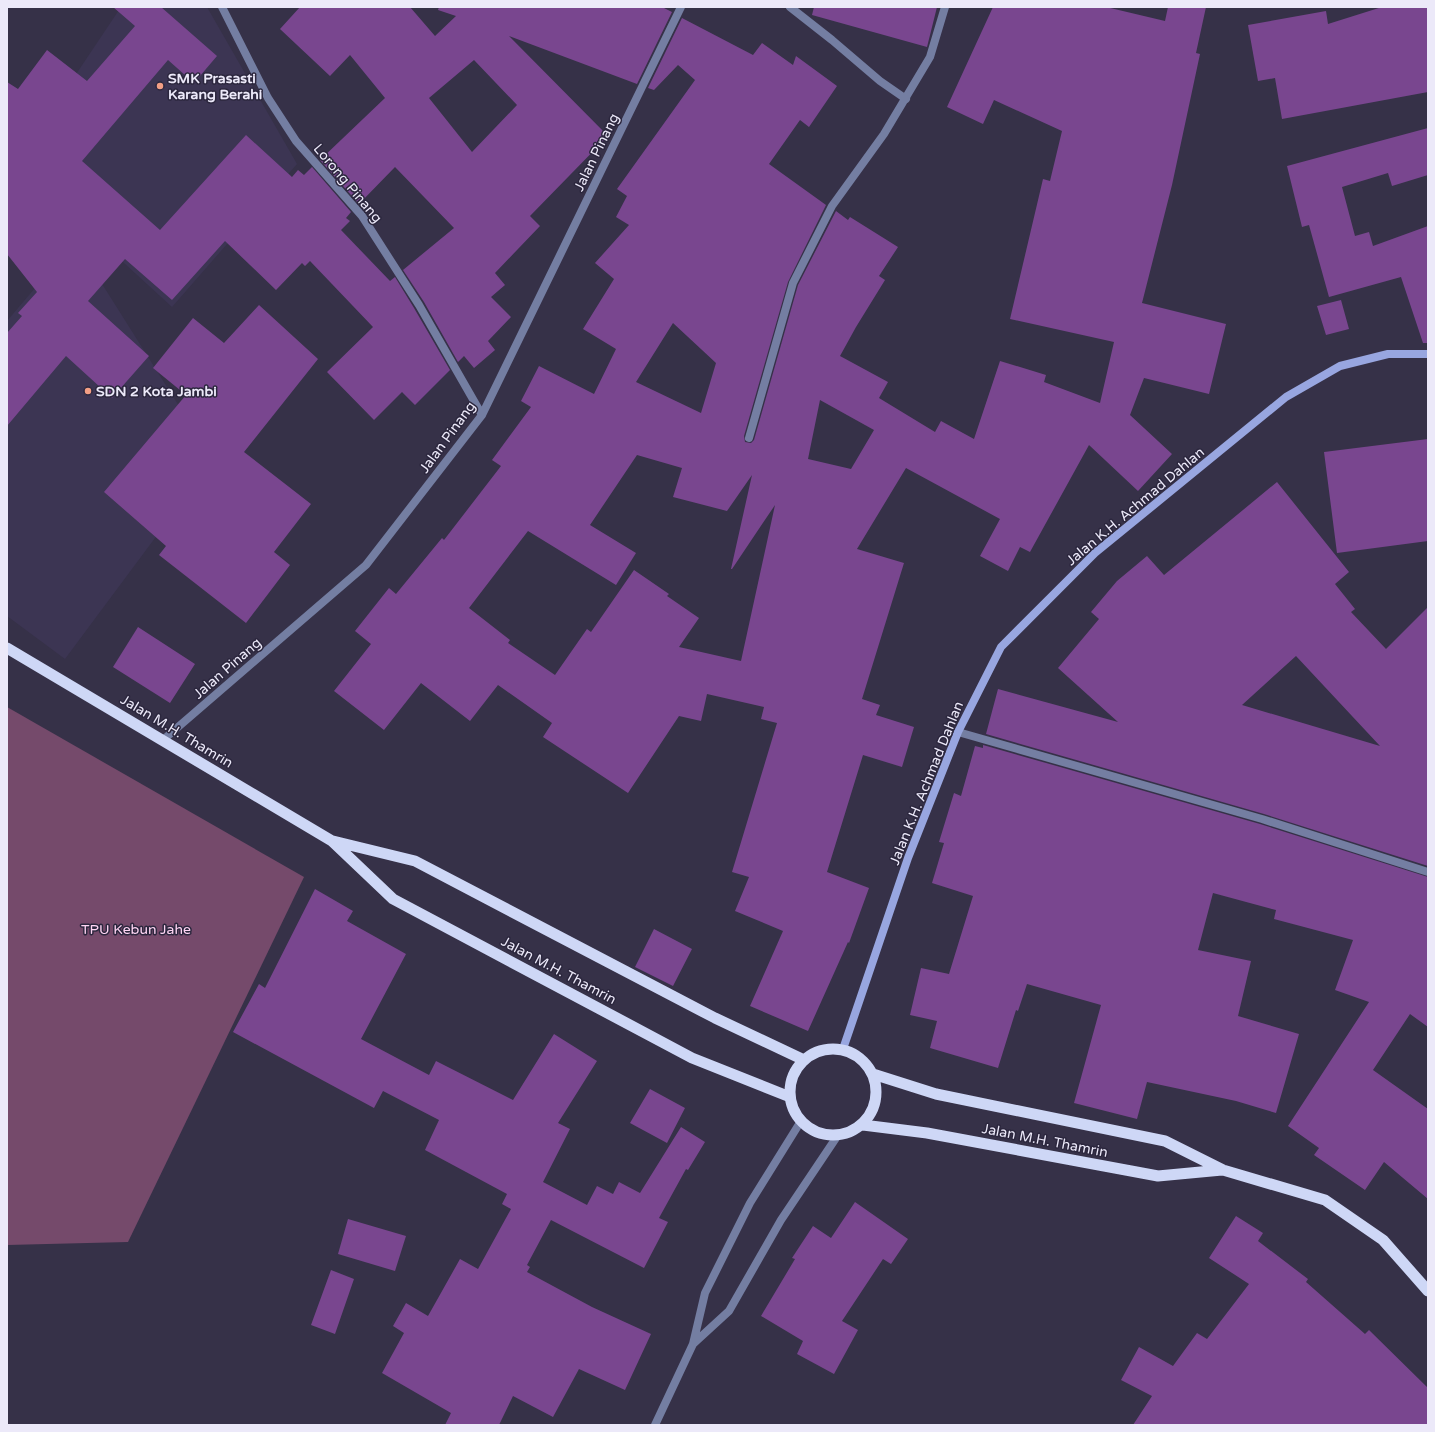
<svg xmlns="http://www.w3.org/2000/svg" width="1435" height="1432" font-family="'Varela Round',sans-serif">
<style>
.built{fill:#3c3553}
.green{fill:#754a6b}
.building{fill:#79468f;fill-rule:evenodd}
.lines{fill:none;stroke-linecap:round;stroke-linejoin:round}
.minor{stroke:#747ea2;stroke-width:8}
.tertiary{stroke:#747ea2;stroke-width:8}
.secondary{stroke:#98a6e0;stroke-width:8}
.trunk{stroke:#ced7f6;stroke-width:11}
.poi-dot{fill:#f39f85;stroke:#2c273e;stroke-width:1.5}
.labels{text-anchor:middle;stroke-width:3;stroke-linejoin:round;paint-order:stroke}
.poi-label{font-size:14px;font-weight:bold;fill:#ece9f9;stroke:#2c273e;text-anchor:start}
.street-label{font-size:14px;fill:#ece9f9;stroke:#2c273e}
.park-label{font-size:14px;fill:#ffd5f4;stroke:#2c273e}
</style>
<rect width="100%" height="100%" fill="#363148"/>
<path class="built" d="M 121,7 L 207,7 L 297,164 L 172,307 L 16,164 Z
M 75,241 L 213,460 L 65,659 L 7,616 L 7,321 Z"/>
<path class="green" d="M 7,707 L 304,877 L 128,1242 L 7,1245 Z"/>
<path class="building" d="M 113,7 L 161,7 L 217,56 L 194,83 L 168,60 L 82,161 L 160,230 L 246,135 L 292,177 L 298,170 L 304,175 L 312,167 L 351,212 L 346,218 L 350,221 L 341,230 L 390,281 L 395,277 L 414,308 L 450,370 L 415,405 L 402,392 L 374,420 L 327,372 L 373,327 L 310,261 L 305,266 L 302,263 L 276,290 L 225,241 L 172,300 L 125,259 L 88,301 L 149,356 L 112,398 L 66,356 L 7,426 L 7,333 L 22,316 L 18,313 L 37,292 L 7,254 L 7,82 L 18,89 L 47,50 L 87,81 L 135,26 Z
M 300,7 L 410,7 L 435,36 L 456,16 L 438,10 L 439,7 L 662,7 L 672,12 L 637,84 L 509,36 L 608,136 L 530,216 L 540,226 L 495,273 L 505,285 L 491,297 L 511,317 L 488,341 L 495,350 L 474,368 L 464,356 L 458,362 L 424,302 L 403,270 L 454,228 L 395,167 L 359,204 L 320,160 L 385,98 L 350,55 L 330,76 L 280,29 ZM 474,60 L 517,105 L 472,152 L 429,98 Z
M 814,7 L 937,7 L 927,47 L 812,15 Z
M 993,7 L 1106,7 L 1165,21 L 1168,7 L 1206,7 L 1196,53 L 1200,54 L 1172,185 L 1142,303 L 1226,324 L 1209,394 L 1144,378 L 1130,415 L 1172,454 L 1138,491 L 1089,445 L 1030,552 L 1020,547 L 1008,571 L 980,556 L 1000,519 L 906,468 L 857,549 L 904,563 L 862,699 L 880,705 L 876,715 L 914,727 L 902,767 L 863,755 L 827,872 L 869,888 L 849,943 L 848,942 L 808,1031 L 750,1006 L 783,931 L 735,911 L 749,877 L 732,872 L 777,723 L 761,719 L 764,707 L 707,694 L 701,721 L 679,716 L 628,793 L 543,737 L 552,723 L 498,685 L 470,721 L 421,683 L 384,730 L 334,691 L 371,644 L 355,631 L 389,588 L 396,594 L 442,538 L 444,540 L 501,466 L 492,460 L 531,407 L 521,401 L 539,366 L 594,394 L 616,349 L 583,329 L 614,279 L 595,263 L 629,225 L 616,217 L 627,196 L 617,189 L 695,80 L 678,65 L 654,90 L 648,88 L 682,18 L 753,55 L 762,43 L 793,65 L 796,56 L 837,86 L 809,127 L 800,120 L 769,164 L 826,205 L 788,282 L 744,436 L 745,442 L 751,443 L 754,440 L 798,285 L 836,211 L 848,220 L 850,217 L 898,247 L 879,276 L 885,280 L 856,327 L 840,356 L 888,382 L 879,398 L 935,432 L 941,421 L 974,439 L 1000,361 L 1046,375 L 1044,382 L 1100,403 L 1114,342 L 1010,319 L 1043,179 L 1050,181 L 1062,131 L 994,100 L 983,124 L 947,107 ZM 673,323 L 716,363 L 701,413 L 636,382 ZM 820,400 L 874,430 L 851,469 L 808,459 ZM 637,455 L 682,468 L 673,497 L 727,511 L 752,475 L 731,569 L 732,569 L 775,505 L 741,661 L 679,647 L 699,618 L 667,596 L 669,594 L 634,570 L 591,632 L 587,629 L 555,675 L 508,643 L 510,640 L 469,608 L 528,531 L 616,585 L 636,553 L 590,525 Z
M 1382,7 L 1428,7 L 1428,92 L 1282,119 L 1275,78 L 1258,81 L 1248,25 L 1326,11 L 1328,24 Z
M 1428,128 L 1428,175 L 1392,186 L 1388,173 L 1342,187 L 1355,236 L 1369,232 L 1373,246 L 1428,226 L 1428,343 L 1423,343 L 1401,277 L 1329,297 L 1309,225 L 1302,227 L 1287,166 Z
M 1341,300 L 1349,329 L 1326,335 L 1317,306 Z
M 259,305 L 318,359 L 244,452 L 311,504 L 274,552 L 290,565 L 246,623 L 159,555 L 166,546 L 104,492 L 186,395 L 153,368 L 193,318 L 224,343 Z
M 1428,439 L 1428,541 L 1337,553 L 1324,452 Z
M 1277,482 L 1349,572 L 1335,584 L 1355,609 L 1351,612 L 1386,649 L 1428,607 L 1428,866 L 1264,814 L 986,734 L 998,689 L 1118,722 L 1058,668 L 1099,619 L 1091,612 L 1117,581 L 1147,556 L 1164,575 ZM 1296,656 L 1380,746 L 1242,705 Z
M 138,627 L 195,664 L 170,703 L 113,667 Z
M 983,745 L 1260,824 L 1428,877 L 1428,1027 L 1410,1014 L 1373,1070 L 1428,1109 L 1428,1199 L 1384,1162 L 1365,1190 L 1314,1155 L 1319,1148 L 1288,1126 L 1369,1002 L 1335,990 L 1353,940 L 1274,919 L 1276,910 L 1213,893 L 1198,950 L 1251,961 L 1238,1016 L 1299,1034 L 1276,1113 L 1236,1101 L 1147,1082 L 1137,1119 L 1074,1103 L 1101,1005 L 1027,984 L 1018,1011 L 1016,1010 L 998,1068 L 930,1048 L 937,1021 L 910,1015 L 921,968 L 949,974 L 973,896 L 932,883 L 944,843 L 939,842 L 954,793 L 961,796 L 975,746 L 983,748 Z
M 315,889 L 353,911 L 347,921 L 406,954 L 361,1039 L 429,1075 L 436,1061 L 513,1100 L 554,1034 L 597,1061 L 558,1123 L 570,1129 L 543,1182 L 587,1205 L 597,1186 L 613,1194 L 619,1182 L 640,1193 L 681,1127 L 705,1142 L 688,1170 L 686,1169 L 659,1218 L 668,1222 L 644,1268 L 551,1220 L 527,1265 L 530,1267 L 527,1272 L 592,1307 L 651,1334 L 625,1390 L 579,1369 L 553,1417 L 513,1396 L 499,1425 L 445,1425 L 451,1413 L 382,1373 L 404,1333 L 393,1326 L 406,1303 L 428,1316 L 460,1259 L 478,1269 L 511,1209 L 502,1204 L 507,1194 L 425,1150 L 439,1120 L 383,1091 L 374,1108 L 233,1032 L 259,984 L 265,988 Z
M 654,929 L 692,949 L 673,986 L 635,967 Z
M 650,1089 L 685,1108 L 667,1143 L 630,1123 Z
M 855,1202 L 908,1239 L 891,1264 L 883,1259 L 842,1321 L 858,1330 L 834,1374 L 797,1354 L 803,1341 L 761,1316 L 795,1259 L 792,1258 L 813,1226 L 831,1238 Z
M 1236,1216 L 1263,1233 L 1258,1241 L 1308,1279 L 1306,1282 L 1365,1334 L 1369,1330 L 1428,1388 L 1428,1425 L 1133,1425 L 1152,1396 L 1121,1380 L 1139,1347 L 1173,1366 L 1197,1333 L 1207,1339 L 1249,1284 L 1209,1258 Z
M 348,1219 L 406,1236 L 395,1271 L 338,1254 Z
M 331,1270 L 354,1279 L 335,1334 L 311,1325 Z"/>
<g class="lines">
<path class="minor" d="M 222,7 L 268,98 L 296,141 L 362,216 L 419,305 L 482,415
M 790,7 L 832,40 L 880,81 L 906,99
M 749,438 L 793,283 L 832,206 L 884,134 L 930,57 L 945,7
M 958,732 L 1262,819 L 1428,872
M 163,740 L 366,565 L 482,415 L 681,7"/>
<path class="tertiary" d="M 693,1344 L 729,1311 L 781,1220 L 838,1135
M 655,1425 L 693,1344 L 705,1293 L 750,1203 L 801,1121"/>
<path class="secondary" d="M 843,1049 L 908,858 L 958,732 L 1001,647 L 1095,553 L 1286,397 L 1340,366 L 1388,354 L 1428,354"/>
<path class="trunk" d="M 7,648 L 332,841 L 393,899 L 692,1058 L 790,1097
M 333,841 L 415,861 L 715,1018 L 804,1060
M790 1092a43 43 0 1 1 86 0a43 43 0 1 1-86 0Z
M 873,1074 L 936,1094 L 1165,1141 L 1223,1170 L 1325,1200 L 1383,1240 L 1428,1291
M 863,1125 L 927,1133 L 1158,1176 L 1222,1170"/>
</g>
<g class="poi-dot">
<circle cx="160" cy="86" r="4"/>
<circle cx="88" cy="391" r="4"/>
</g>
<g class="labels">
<g class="poi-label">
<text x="168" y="83">SMK Prasasti<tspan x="168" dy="16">Karang Berahi</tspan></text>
<text x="96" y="396">SDN 2 Kota Jambi</text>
</g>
<g class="street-label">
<text transform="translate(596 152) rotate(-64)" y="5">Jalan Pinang</text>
<text transform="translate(348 183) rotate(50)" y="5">Lorong Pinang</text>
<text transform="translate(447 437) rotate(-54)" y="5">Jalan Pinang</text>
<text transform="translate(1135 506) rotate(-40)" y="5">Jalan K.H. Achmad Dahlan</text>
<text transform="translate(227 668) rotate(-41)" y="5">Jalan Pinang</text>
<text transform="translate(177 731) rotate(31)" y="5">Jalan M.H. Thamrin</text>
<text transform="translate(926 783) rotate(-68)" y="5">Jalan K.H. Achmad Dahlan</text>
<text transform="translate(559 970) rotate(28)" y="5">Jalan M.H. Thamrin</text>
<text transform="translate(1045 1140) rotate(11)" y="5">Jalan M.H. Thamrin</text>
</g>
<g class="park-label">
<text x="136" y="934">TPU Kebun Jahe</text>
</g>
</g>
<rect width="1435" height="1432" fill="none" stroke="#ece9f9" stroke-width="16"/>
</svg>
